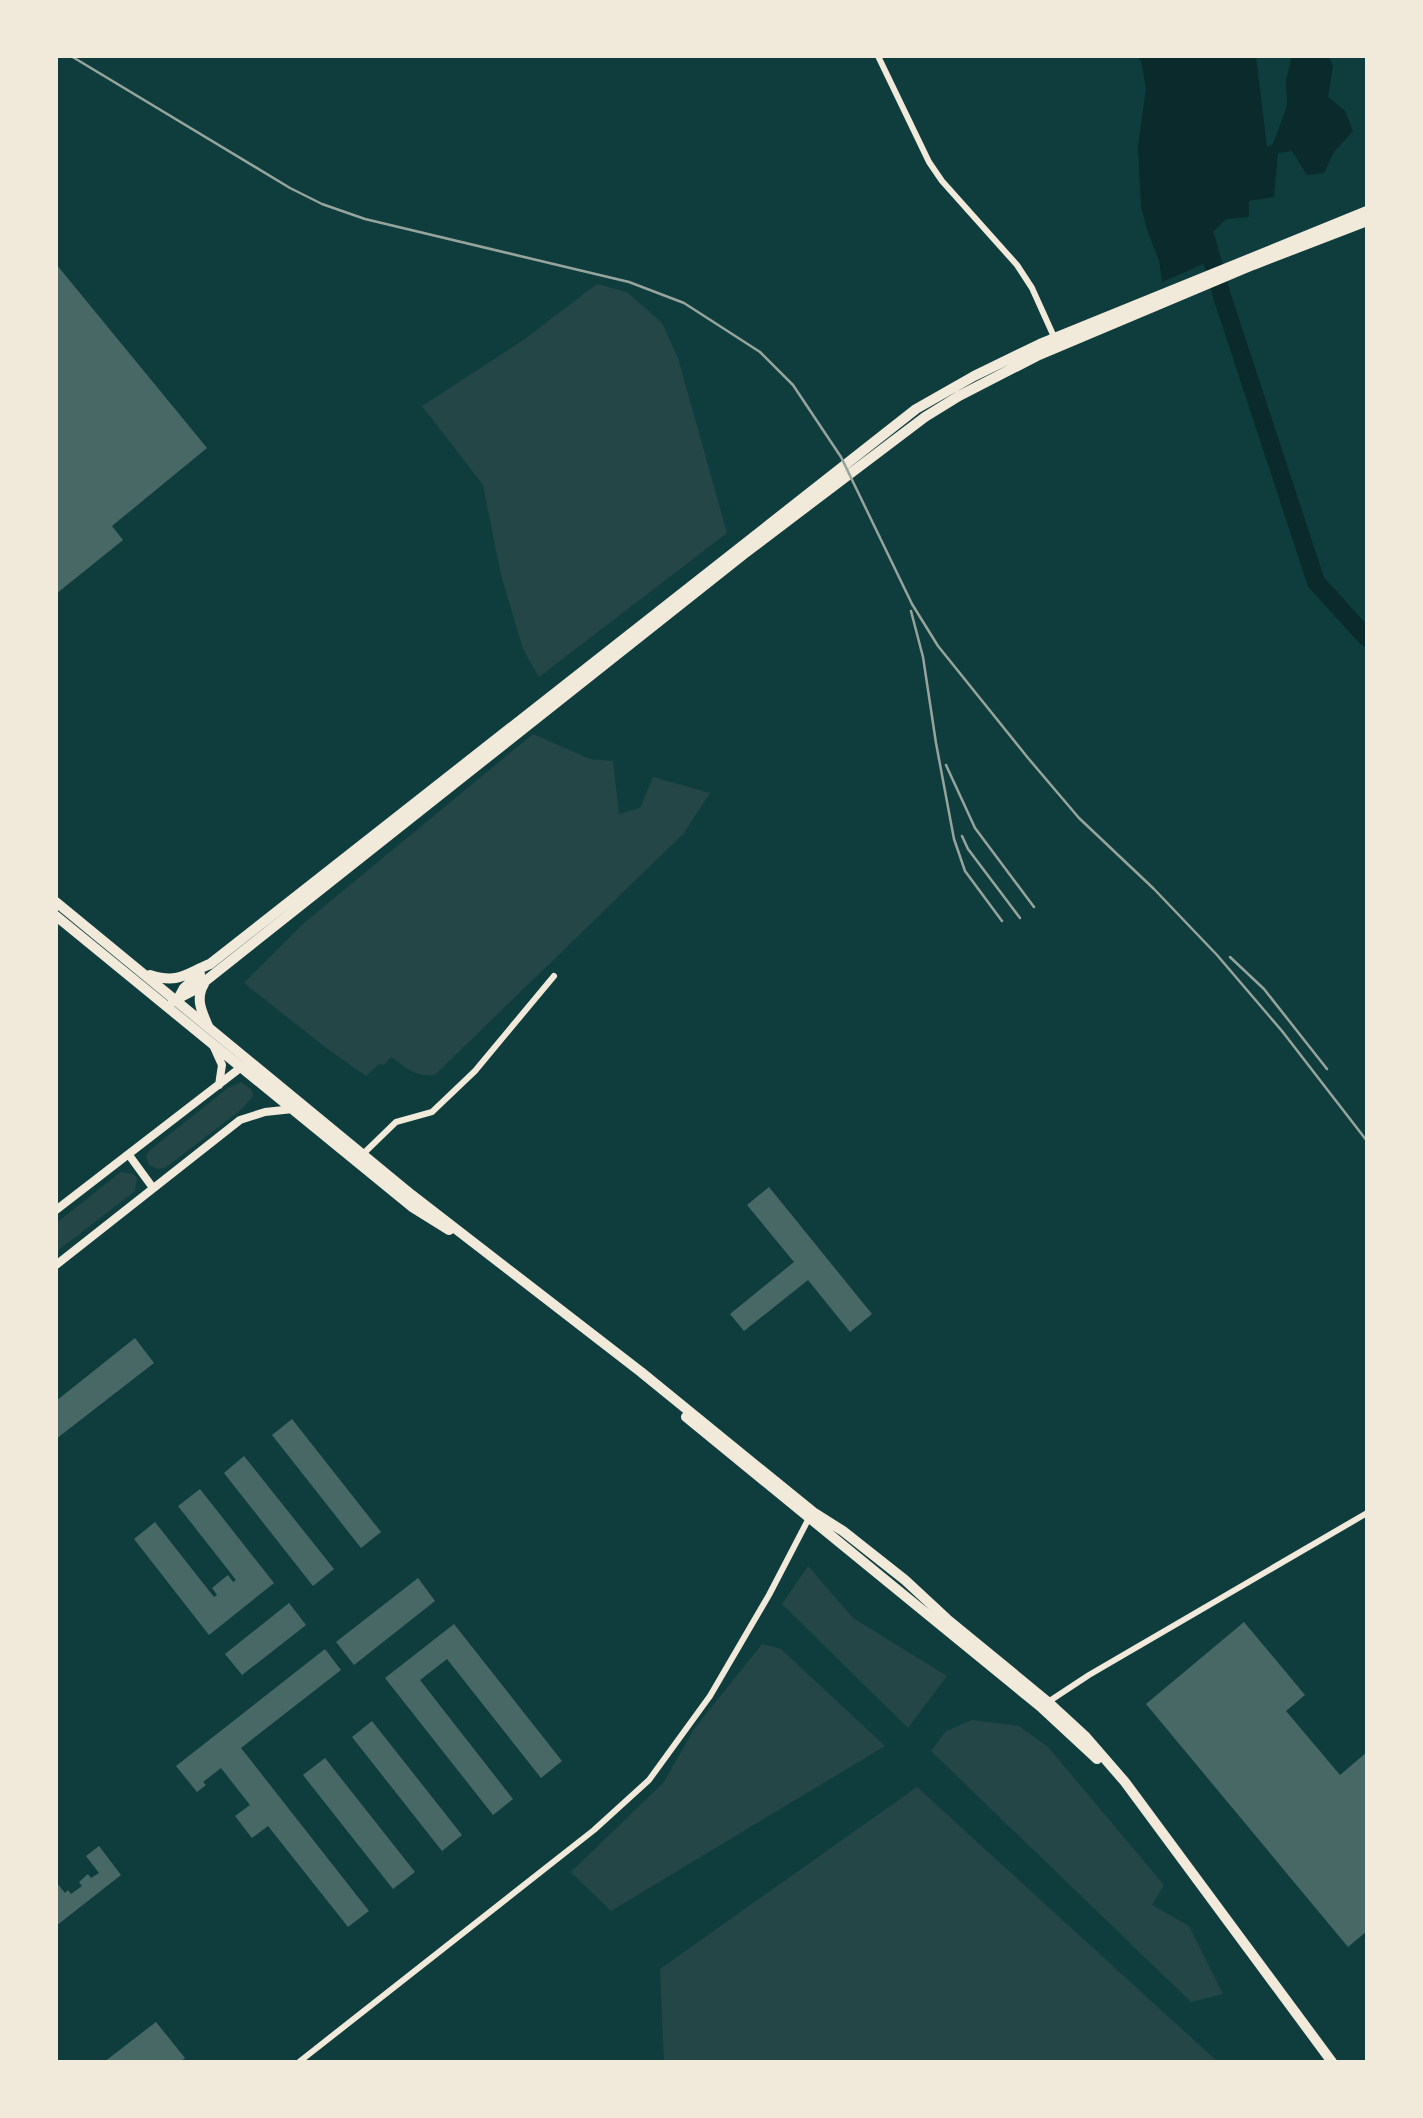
<svg xmlns="http://www.w3.org/2000/svg" width="1423" height="2118" font-family="Lato,sans-serif">
<style>
.green{fill:#244646}
.water{fill:#0a2a2b}
.lines{fill:none;stroke-linecap:round;stroke-linejoin:round}
.river{stroke:#0a2a2b;stroke-width:18}
.building{fill:#486865}
.minor{stroke:#f1e9da;stroke-width:6}
.secondary{stroke:#f1e9da;stroke-width:8}
.primary{stroke:#f1e9da;stroke-width:10}
.rail{stroke:#97a49c;stroke-width:2.5}
</style>
<rect width="100%" height="100%" fill="#0f3d3e"/>
<path class="green" d="M 597,284 L 627,292 L 662,323 L 678,358 L 727,533 L 539,677 L 523,649 L 501,575 L 483,485 L 422,406 L 522,341 Z
M 533,734 L 590,759 L 613,761 L 619,814 L 640,808 L 653,777 L 710,793 L 684,833 L 435,1075 C 415,1077 406,1068 391,1057 L 384,1065 L 379,1064 L 366,1076 L 325,1047 L 244,983 L 304,923 Z
M 241,1082 L 252,1090 L 253,1096 L 242,1109 L 165,1168 L 158,1169 L 149,1165 L 146,1156 L 150,1150 L 228,1088 Z
M 121,1172 L 133,1174 L 137,1178 L 135,1191 L 56,1252 L 56,1223 Z
M 808,1566 L 853,1618 L 947,1676 L 908,1728 L 782,1604 Z
M 762,1644 L 781,1649 L 885,1746 L 611,1911 L 571,1872 L 664,1782 L 694,1729 Z
M 972,1720 L 1019,1726 L 1048,1747 L 1164,1885 L 1152,1905 L 1189,1926 L 1223,1994 L 1191,2002 L 931,1751 L 946,1731 Z
M 917,1787 L 1218,2062 L 664,2062 L 660,1969 Z"/>
<path class="water" d="M 1137,56 L 1256,56 L 1267,147 L 1273,144 L 1287,106 L 1286,80 L 1292,56 L 1329,56 L 1333,66 L 1328,97 L 1345,111 L 1353,131 L 1334,152 L 1324,173 L 1307,175 L 1292,151 L 1278,153 L 1274,197 L 1249,201 L 1249,217 L 1226,219 L 1212,233 L 1217,258 L 1162,282 L 1159,260 L 1148,233 L 1141,207 L 1138,146 L 1146,88 L 1141,61 Z"/>
<g class="lines">
<path class="river" d="M 1206,238 L 1222,296 L 1316,582 L 1367,638"/>
</g>
<path class="building" d="M 56,264 L 207,448 L 112,526 L 123,540 L 56,594 Z
M 769,1187 L 872,1314 L 850,1332 L 808,1280 L 744,1331 L 730,1314 L 794,1262 L 747,1205 Z
M 135,1338 L 154,1363 L 56,1439 L 56,1401 Z
M 292,1419 L 381,1532 L 361,1548 L 272,1435 Z
M 244,1456 L 334,1569 L 313,1586 L 224,1473 Z
M 200,1489 L 274,1583 L 209,1635 L 134,1539 L 155,1522 L 214,1597 L 217,1595 L 212,1588 L 228,1575 L 233,1582 L 236,1580 L 178,1506 Z
M 418,1578 L 435,1601 L 354,1665 L 336,1642 Z
M 289,1603 L 306,1625 L 242,1675 L 225,1654 Z
M 1244,1622 L 1305,1695 L 1286,1711 L 1340,1775 L 1367,1752 L 1367,1931 L 1348,1947 L 1146,1704 Z
M 454,1624 L 562,1761 L 541,1778 L 447,1659 L 420,1680 L 513,1799 L 493,1815 L 385,1678 Z
M 325,1649 L 341,1670 L 241,1748 L 369,1911 L 348,1927 L 268,1826 L 252,1838 L 235,1816 L 250,1805 L 221,1768 L 203,1782 L 206,1785 L 197,1792 L 176,1766 Z
M 372,1721 L 462,1835 L 442,1851 L 352,1737 Z
M 325,1758 L 415,1872 L 393,1889 L 303,1775 Z
M 99,1846 L 121,1875 L 56,1926 L 56,1882 L 65,1893 L 68,1890 L 71,1894 L 82,1886 L 79,1882 L 88,1874 L 91,1878 L 99,1873 L 86,1856 Z
M 156,2022 L 185,2058 L 180,2062 L 104,2062 Z"/>
<g class="lines">
<path class="minor" d="M 878,56 L 929,162 L 942,181 L 1017,265 L 1032,288 L 1055,339
M 363,1154 L 396,1122 L 432,1112 L 475,1071 L 554,976
M 1048,1702 L 1089,1675 L 1367,1513
M 299,2062 L 594,1830 L 649,1780 L 710,1696 L 769,1595 L 809,1518"/>
<path class="secondary" d="M 213,1045 L 222,1065 L 219,1085
M 129,1155 L 153,1188
M 56,1210 L 244,1065
M 56,1265 L 240,1120 L 265,1112 L 293,1109"/>
<path class="primary" d="M 56,902 L 412,1195 L 641,1372 L 813,1512 L 843,1531 L 905,1580 L 947,1619 L 1048,1702 L 1086,1737 L 1125,1782 L 1332,2062
M 56,916 L 412,1207 L 449,1230
M 150,975 C 179,984 185,974 210,964 L 916,409 L 974,376 L 1040,344 L 1367,211
M 204,984 C 195,999 202,1012 208,1026
M 178,999 L 184,988 L 200,974
M 173,1001 L 194,990 L 744,554 L 925,417 L 959,396 L 1037,356 L 1253,265 L 1367,221
M 686,1417 L 1042,1708 L 1097,1759"/>
<path class="rail" d="M 71,56 L 290,188 L 322,204 L 365,219 L 629,282 L 684,303 L 760,352 L 793,385 L 841,457 L 912,604 L 938,646 L 1028,758 L 1079,818 L 1154,889 L 1217,955 L 1282,1031 L 1367,1141
M 911,611 L 923,657 L 936,743 L 954,839 L 965,871 L 1002,921
M 946,765 L 975,828 L 1034,907
M 962,836 L 968,849 L 1020,918
M 1230,957 L 1264,989 L 1327,1069"/>
</g>
<rect width="1423" height="2118" fill="none" stroke="#f1e9da" stroke-width="116"/>
</svg>
